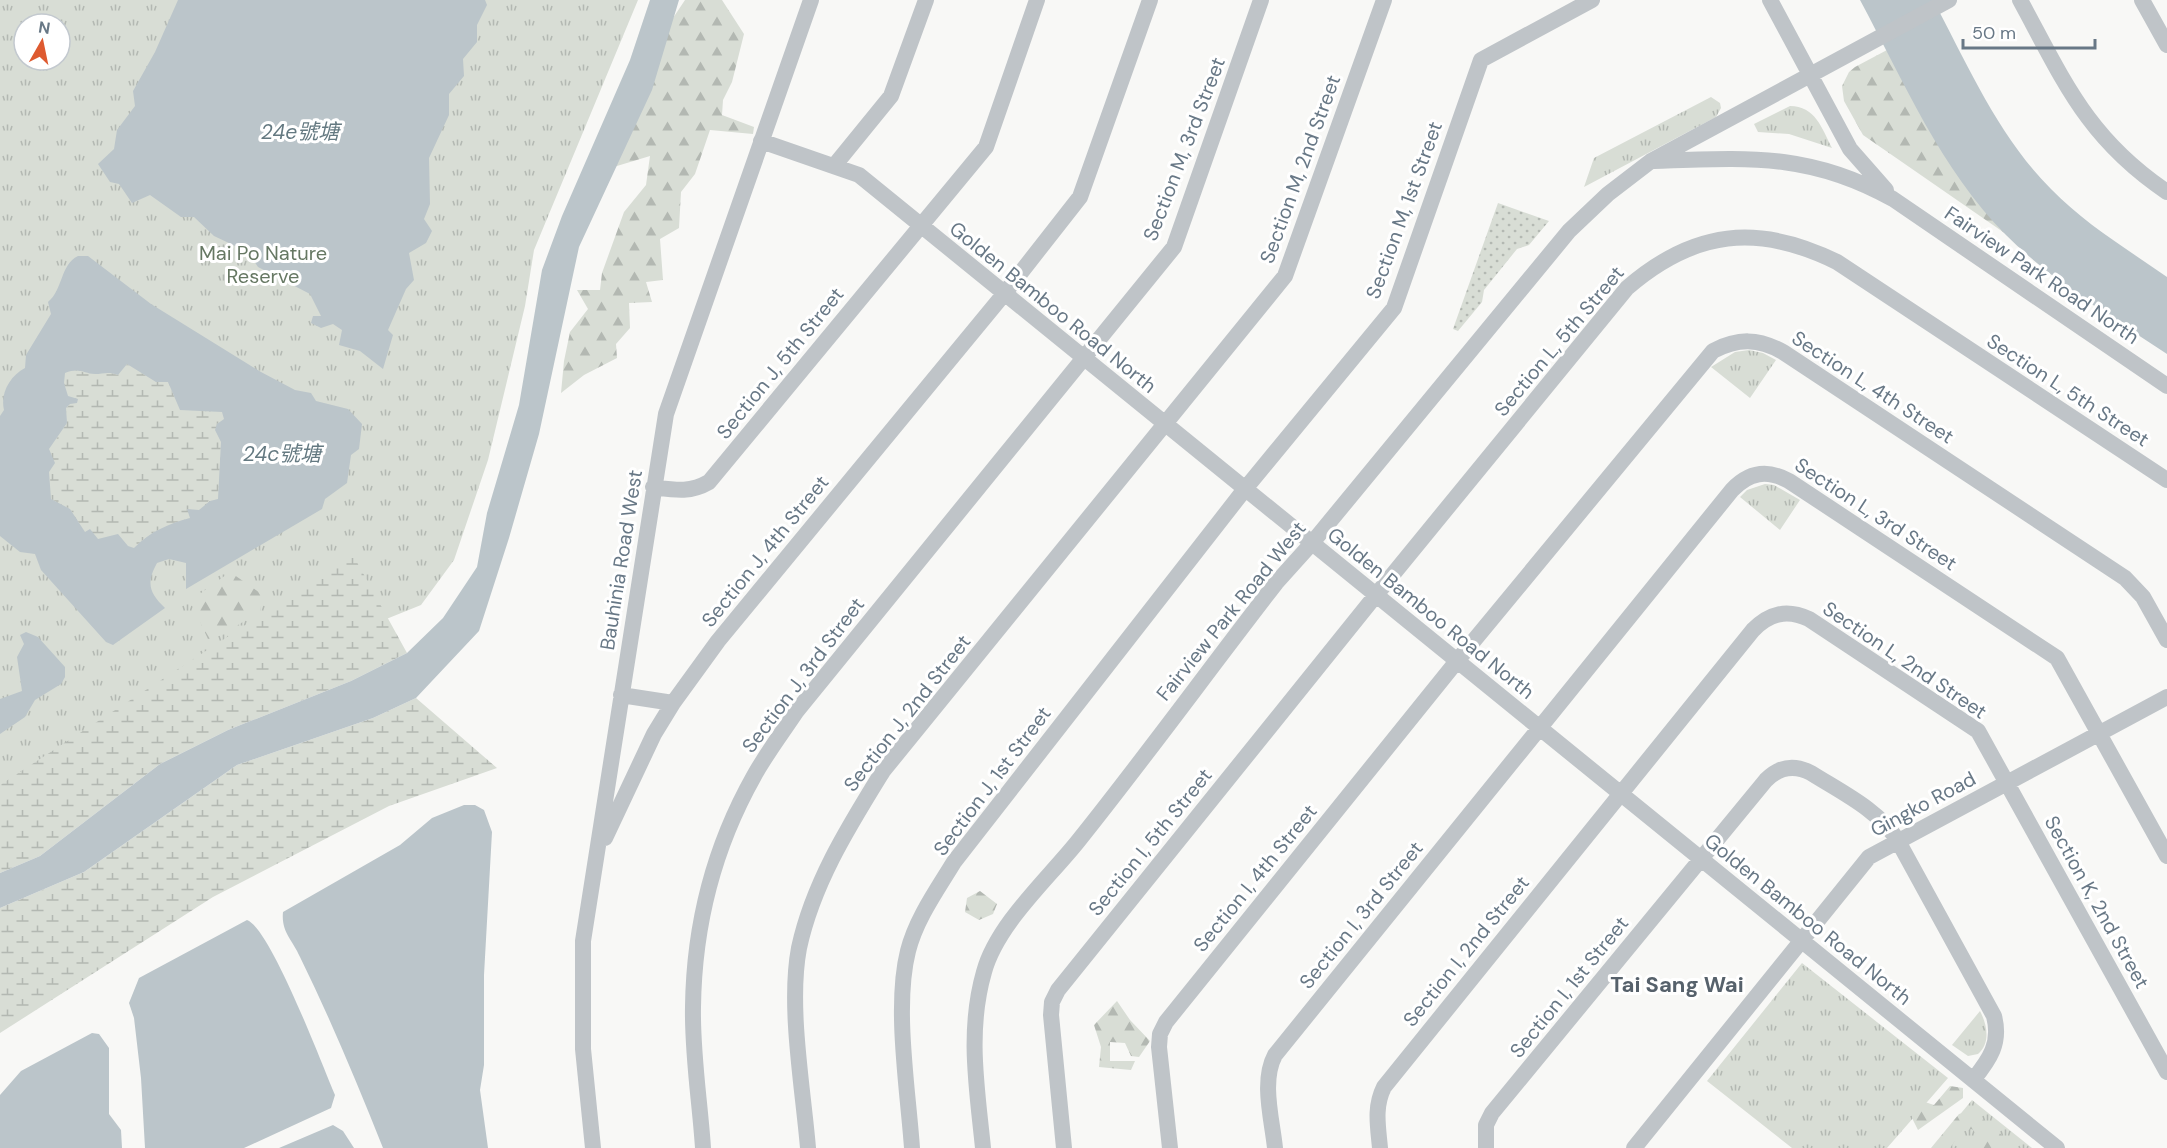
<svg xmlns="http://www.w3.org/2000/svg" width="2167" height="1148" font-family="'DM Sans','Noto Sans TC',sans-serif">
<style>
.grass{fill:url(#grass-tufts);fill-rule:evenodd}
.forest{fill:url(#forest-firs)}
.wetland{fill:url(#wetland-marsh)}
.garden{fill:url(#garden-dots)}
.water{fill:#bbc5ca;fill-rule:evenodd}
.lines{fill:none;stroke-linecap:round;stroke-linejoin:round}
.street{stroke:#bfc4c8;stroke-width:16}
.labels{text-anchor:middle;stroke-width:6;stroke-linejoin:round;paint-order:stroke}
.street-label{font-size:20px;fill:#687886;stroke:#fff}
.park-label{font-size:20px;fill:#667863;stroke:#fff}
.water-label{font-size:21px;font-style:italic;fill:#647981;stroke:#fff}
.quarter-label{font-size:22px;font-weight:bold;fill:#56616b;stroke:#fff}
</style>
<defs>
<pattern id="grass-tufts" width="24" height="20" patternUnits="userSpaceOnUse" patternTransform="scale(1.5)"><rect width="24" height="20" fill="#d8ddd5"/><path d="M3 7l-1-3M5 7V3M7 7l1-3M15 17l-1-3M17 17v-4M19 17l1-3" fill="none" stroke="#b3b8b2"/></pattern>
<pattern id="forest-firs" width="22" height="20" patternUnits="userSpaceOnUse" patternTransform="scale(1.5)"><rect width="22" height="20" fill="#d8ddd5"/><path d="M5 1l3.5 6h-7zM16 11l3.5 6h-7z" fill="#b3b8b2"/></pattern>
<pattern id="wetland-marsh" width="20" height="14" patternUnits="userSpaceOnUse" patternTransform="scale(1.5)"><rect width="20" height="14" fill="#d8ddd5"/><path d="M1 5h8M5 5V1M11 12h8M15 12V8" fill="none" stroke="#b3b8b2"/></pattern>
<pattern id="garden-dots" width="8" height="8" patternUnits="userSpaceOnUse" patternTransform="scale(1.5)"><rect width="8" height="8" fill="#d8ddd5"/><path d="M2 2h.1M6 6h.1" fill="none" stroke="#b3b8b2" stroke-width="1.8" stroke-linecap="round"/></pattern>
</defs>
<rect width="100%" height="100%" fill="#f8f8f6"/>
<path class="grass" d="M 0,0 L 638,0 L 534,250 L 525,306 L 488,460 L 454,560 L 421,605 L 322,645 L 0,824 ZM 24,24 L 60,24 L 60,60 L 24,60 Z
M 1711,97 L 1720,103 L 1721,108 L 1716,117 L 1584,187 L 1594,158 Z
M 1790,106 C 1815,106 1822,128 1832,148 L 1789,134 L 1758,132 L 1754,124 Z
M 1749,350 L 1763,353 L 1776,360 L 1750,398 L 1711,367 L 1735,352 Z
M 1765,484 L 1774,485 L 1800,500 L 1780,530 L 1740,497 L 1747,490 Z
M 1802,963 L 1948,1078 L 1887,1148 L 1792,1148 L 1707,1081 Z
M 1980,1011 C 1987,1024 1991,1043 1978,1054 L 1968,1056 L 1952,1045 Z
M 1972,1100 L 2032,1148 L 1932,1148 Z"/>
<path class="forest" d="M 685,0 L 722,0 L 744,34 L 732,82 L 723,100 L 722,115 L 754,127 L 753,134 L 710,130 L 695,174 L 681,192 L 679,228 L 660,239 L 663,280 L 646,282 L 652,302 L 629,303 L 630,328 L 616,344 L 617,358 L 584,375 L 561,393 L 564,361 L 570,332 L 588,309 L 577,290 L 600,290 L 602,273 L 624,212 L 646,185 L 650,156 L 607,169 L 663,33 Z
M 1887,50 C 1924,118 1953,177 2006,234 L 1863,135 L 1844,101 L 1842,86 L 1849,72 L 1855,67 Z
M 230,572 L 263,595 L 260,611 L 224,634 L 208,639 L 190,601 Z
M 980,891 L 997,904 L 993,914 L 979,920 L 965,912 L 967,898 Z
M 1117,1001 L 1130,1020 L 1150,1041 L 1139,1057 L 1131,1056 L 1125,1043 L 1110,1042 L 1110,1061 L 1135,1061 L 1131,1070 L 1099,1067 L 1101,1047 L 1094,1025 Z
M 1950,1086 L 1963,1088 L 1963,1098 L 1918,1130 L 1912,1118 L 1916,1099 L 1934,1105 Z
M 1970,1111 L 1992,1125 L 2014,1148 L 1974,1148 L 1978,1136 L 1972,1129 L 1961,1132 L 1950,1148 L 1931,1148 L 1959,1114 Z"/>
<path class="wetland" d="M 127,364 L 156,382 L 168,382 L 180,410 L 222,412 L 224,419 L 217,424 L 221,442 L 218,499 L 209,501 L 199,510 L 187,509 L 191,518 C 168,524 151,531 134,548 L 128,546 L 118,534 L 98,539 L 85,532 L 70,509 L 51,499 L 49,450 L 67,423 L 66,408 L 77,399 L 68,396 L 64,383 L 65,373 C 80,368 83,374 94,374 C 103,374 107,371 118,375 Z
M 353,555 L 407,653 L 351,681 L 228,730 L 160,764 L 40,856 L 0,873 L 0,785 Z
M 416,698 L 497,768 L 389,806 L 213,897 L 0,1033 L 0,908 L 84,872 L 237,765 L 373,718 Z"/>
<path class="garden" d="M 1498,203 L 1549,221 L 1529,245 L 1517,249 L 1484,290 L 1482,302 L 1458,331 L 1453,329 Z"/>
<path class="water" d="M 178,0 L 485,0 L 487,5 L 477,25 L 477,42 L 463,59 L 464,76 L 449,94 L 449,115 L 429,158 L 430,204 L 424,219 L 432,231 L 426,243 L 409,253 L 414,280 L 406,289 L 388,330 L 393,335 L 383,369 L 360,351 L 339,345 L 342,330 L 333,324 L 321,328 L 311,323 L 313,316 L 321,316 L 310,294 L 258,267 L 248,252 L 214,236 L 194,217 L 181,217 L 150,195 L 132,203 L 119,184 L 110,182 L 98,164 L 114,149 L 117,130 L 135,106 L 133,91 L 155,52 Z
M 650,0 L 679,0 L 652,90 L 579,247 L 539,434 L 509,538 L 479,631 L 416,698 L 373,718 L 237,765 L 84,872 L 0,908 L 0,873 L 40,856 L 160,764 L 228,730 L 351,681 L 407,653 L 443,618 L 477,567 L 487,513 L 519,405 L 542,270 L 562,216 L 630,60 Z
M 1860,0 L 1933,0 C 1968,65 1998,136 2051,189 C 2085,224 2127,249 2167,277 L 2167,354 C 2112,317 2053,282 2006,235 C 1941,170 1903,80 1860,0 Z
M 78,256 L 88,256 L 151,304 L 261,372 L 295,390 L 311,393 L 316,401 L 348,409 L 362,424 L 359,449 L 351,455 L 347,483 L 325,499 L 322,509 L 186,589 L 186,563 L 169,559 L 157,563 C 146,583 149,593 165,608 L 113,645 L 106,642 L 41,570 L 35,554 L 20,552 L 0,536 L 0,416 L 4,410 C 0,393 10,376 25,368 L 26,355 L 51,314 L 48,302 C 63,290 60,265 78,256 ZM 127,364 L 156,382 L 168,382 L 180,410 L 222,412 L 224,419 L 217,424 L 215,430 L 221,442 L 218,499 L 210,501 L 199,510 L 187,509 L 190,518 C 168,524 151,531 134,548 L 128,546 L 118,534 L 98,539 L 90,529 L 85,532 L 70,509 L 51,499 L 49,472 L 55,463 L 49,449 L 67,423 L 66,408 L 70,404 L 77,403 L 78,399 L 68,396 L 64,383 L 65,373 C 80,367 84,374 95,374 C 103,374 108,371 118,375 Z
M 26,632 L 38,637 L 65,667 L 65,677 L 61,684 L 35,700 L 25,717 L 0,734 L 0,699 L 22,691 L 17,657 L 24,644 L 20,635 Z
M 464,805 L 475,805 L 484,810 L 492,832 L 484,975 L 484,1065 L 480,1090 L 488,1148 L 383,1148 C 357,1083 331,1020 300,957 C 292,939 281,932 283,912 L 400,845 L 432,818 Z
M 247,920 C 271,929 322,1065 335,1095 L 331,1108 L 244,1148 L 145,1148 L 141,1078 L 134,1018 L 129,1003 L 139,978 Z
M 92,1033 L 99,1034 L 109,1048 L 109,1114 L 121,1130 L 122,1148 L 0,1148 L 0,1095 L 21,1071 Z
M 333,1125 L 343,1131 L 354,1148 L 279,1148 Z"/>
<g class="lines">
<path class="street" d="M 1770,0 L 1850,149 L 1886,190
M 2020,0 C 2064,81 2087,138 2167,192
M 2142,0 L 2167,45
M 761,141 L 859,175 L 2057,1148
M 1654,161 C 1747,158 1809,152 1893,199 L 2167,386
M 834,166 L 891,96 L 926,0
M 653,487 C 675,490 690,493 709,482 L 986,147 L 1037,0
M 621,695 L 673,703
M 605,838 L 654,734 L 673,703 L 718,641 L 1004,294 L 1080,197 L 1150,0
M 593,1148 L 583,1049 L 583,941 L 666,414 L 811,0
M 703,1148 C 700,1102 692,1054 693,1007 C 694,926 714,847 754,776 C 766,754 782,733 796,712 L 1174,247 L 1261,0
M 808,1148 C 803,1088 788,1006 799,948 C 813,883 849,826 883,771 L 1285,276 L 1384,0
M 912,1148 C 908,1090 894,1006 908,951 C 916,919 937,890 954,862 L 1245,489 L 1394,308 L 1481,60 L 1592,0
M 983,1148 C 977,1088 967,1031 984,972 C 997,924 1049,878 1079,840 C 1147,755 1210,668 1276,583 L 1312,543 L 1569,231 L 1608,194 L 1651,161 L 1949,0
M 1064,1148 L 1051,1015 L 1052,1002 L 1058,990 L 1376,595 L 1627,288 C 1694,230 1758,223 1837,262 L 2167,480
M 1170,1148 L 1159,1047 L 1160,1034 L 1166,1022 L 1457,661 L 1713,351 C 1738,338 1758,338 1783,352 L 2125,578 L 2143,597 L 2167,640
M 1275,1148 C 1272,1119 1261,1081 1275,1055 L 1732,490 C 1749,472 1767,469 1789,481 L 2057,658 L 2167,856
M 1380,1148 C 1378,1126 1374,1107 1384,1087 L 1753,630 C 1770,613 1787,609 1809,619 L 1978,731 L 2167,1072
M 1486,1148 L 1486,1125 L 1492,1113 L 1766,780 C 1779,767 1794,764 1811,773 C 1841,792 1879,810 1898,841 L 1994,1016 C 2001,1043 1990,1059 1973,1080
M 1634,1148 L 1869,857 L 2167,697"/>
</g>
<g class="labels">
<g class="street-label">
<text transform="translate(1184 149) rotate(-69)" y="7">Section M, 3rd Street</text>
<text transform="translate(1300 169) rotate(-70)" y="7">Section M, 2nd Street</text>
<text transform="translate(1404 210) rotate(-70)" y="7">Section M, 1st Street</text>
<text transform="translate(2042 275) rotate(34)" y="7">Fairview Park Road North</text>
<text transform="translate(1053 307) rotate(39)" y="7">Golden Bamboo Road North</text>
<text transform="translate(1559 341) rotate(-50)" y="7">Section L, 5th Street</text>
<text transform="translate(780 363) rotate(-51)" y="7">Section J, 5th Street</text>
<text transform="translate(1873 387) rotate(33)" y="7">Section L, 4th Street</text>
<text transform="translate(2068 390) rotate(33)" y="7">Section L, 5th Street</text>
<text transform="translate(1876 514) rotate(33)" y="7">Section L, 3rd Street</text>
<text transform="translate(765 551) rotate(-51)" y="7">Section J, 4th Street</text>
<text transform="translate(621 560) rotate(-81)" y="7">Bauhinia Road West</text>
<text transform="translate(1231 611) rotate(-51)" y="7">Fairview Park Road West</text>
<text transform="translate(1431 613) rotate(39)" y="7">Golden Bamboo Road North</text>
<text transform="translate(1905 660) rotate(34)" y="7">Section L, 2nd Street</text>
<text transform="translate(803 675) rotate(-53)" y="7">Section J, 3rd Street</text>
<text transform="translate(907 713) rotate(-52)" y="7">Section J, 2nd Street</text>
<text transform="translate(992 781) rotate(-53)" y="7">Section J, 1st Street</text>
<text transform="translate(1923 804) rotate(-28)" y="7">Gingko Road</text>
<text transform="translate(1150 842) rotate(-51)" y="7">Section I, 5th Street</text>
<text transform="translate(1255 878) rotate(-51)" y="7">Section I, 4th Street</text>
<text transform="translate(2097 902) rotate(61)" y="7">Section K, 2nd Street</text>
<text transform="translate(1361 915) rotate(-51)" y="7">Section I, 3rd Street</text>
<text transform="translate(1808 919) rotate(39)" y="7">Golden Bamboo Road North</text>
<text transform="translate(1466 951) rotate(-51)" y="7">Section I, 2nd Street</text>
<text transform="translate(1569 987) rotate(-51)" y="7">Section I, 1st Street</text>
</g>
<g class="park-label">
<text x="263" y="260">Mai Po Nature<tspan x="263" dy="23">Reserve</tspan></text>
</g>
<g class="water-label">
<text x="300" y="139">24e號塘</text>
<text x="282" y="461">24c號塘</text>
</g>
<g class="quarter-label">
<text x="1677" y="992">Tai Sang Wai</text>
</g>
</g>
<g transform="translate(42 42) rotate(9)"><circle r="28" fill="#ffffff" stroke="#c3c9cf" stroke-width="1.5"/>
<path d="M0-4.5L10 22L0 15L-10 22Z" fill="#de5a30"/>
<text y="-9" font-size="16" font-weight="bold" text-anchor="middle" fill="#687886">N</text>
</g>
<path d="M1963 39v9h132v-9" fill="none" stroke="#687886" stroke-width="3"/>
<text x="1972" y="39" font-size="18" fill="#687886" stroke="#ffffff" stroke-width="4.5" paint-order="stroke">50 m</text>
</svg>
